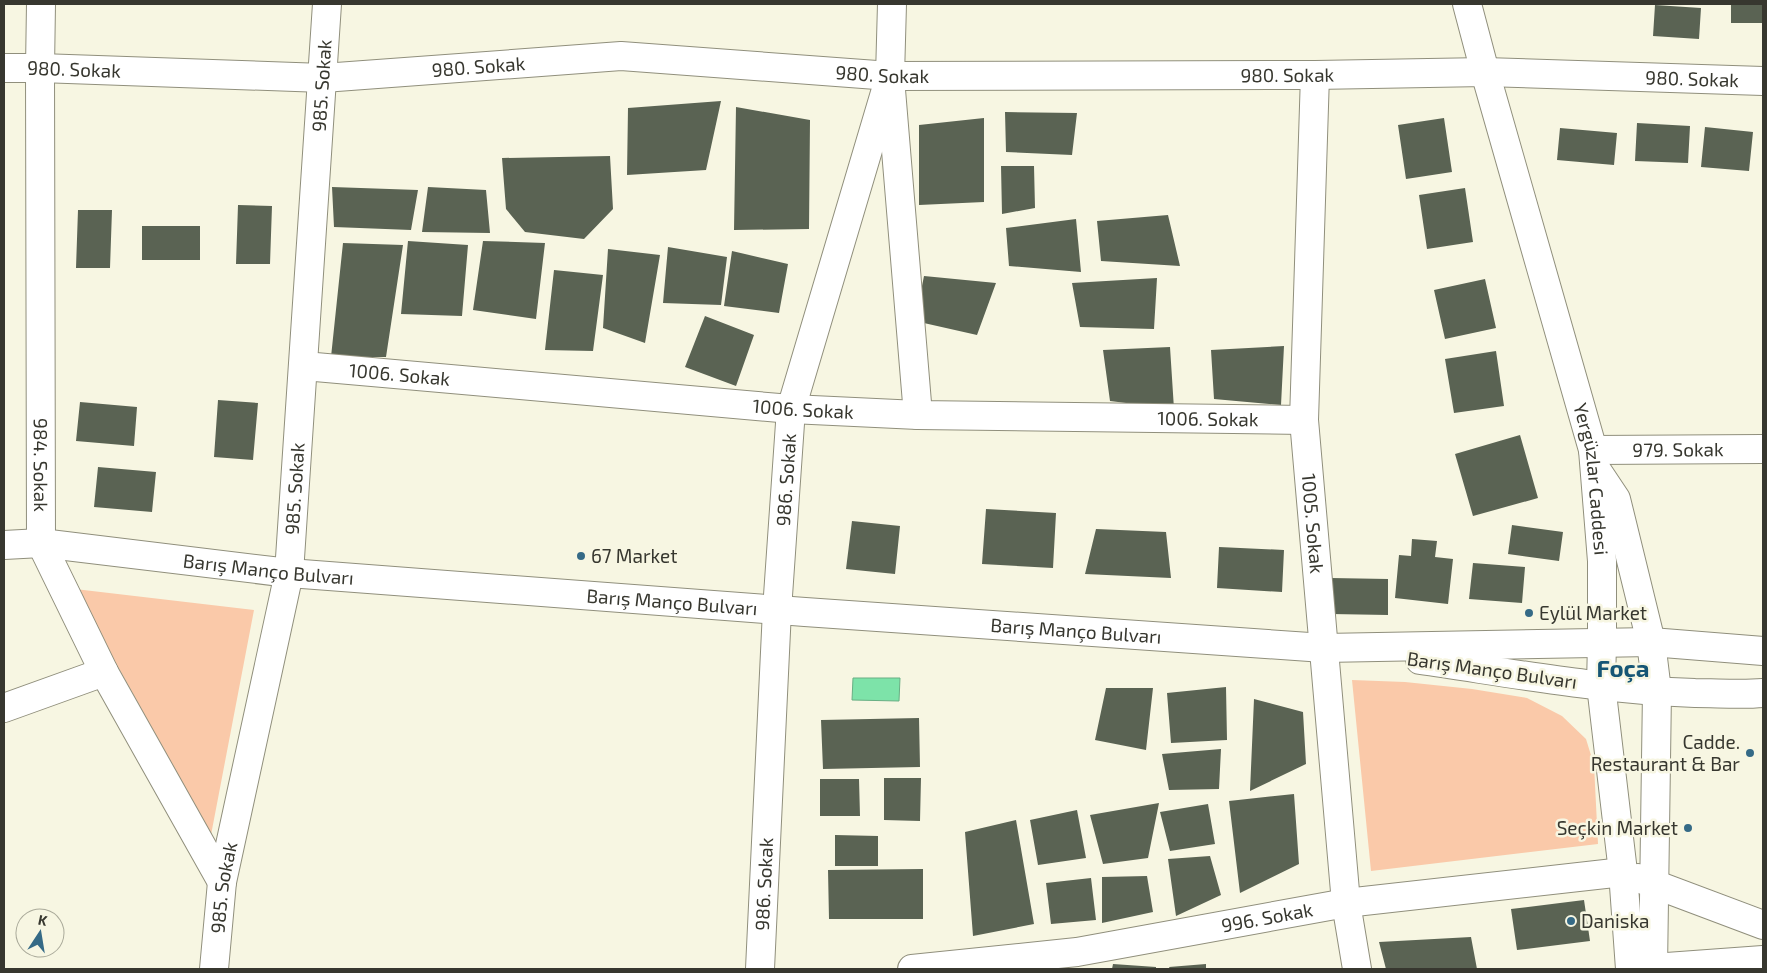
<svg xmlns="http://www.w3.org/2000/svg" width="1767" height="973" font-family="'Exo 2',sans-serif">
<style>
.green{fill:#fac9a9}
.water{fill:#7de3a9;stroke:#68af84}
.building{fill:#5a6353}
.lines{fill:none;stroke-linecap:round;stroke-linejoin:round}
.street-casing{stroke:#908f7c;stroke-width:30}
.secondary-casing{stroke:#908f7c;stroke-width:30}
.street{stroke:#fff;stroke-width:28}
.secondary{stroke:#fff;stroke-width:28}
.poi-dot{fill:#356a86;stroke:#f7f6e2;stroke-width:2}
.labels{text-anchor:middle;stroke-width:5;stroke-linejoin:round;paint-order:stroke}
.street-label{font-size:19px;fill:#37372f;stroke:#f7f6e2}
.poi-label{font-size:19px;fill:#37372f;stroke:#f7f6e2;text-anchor:start}
.district-label{font-size:24px;font-weight:bold;fill:#165675;stroke:#f7f6e2}
</style>
<rect width="100%" height="100%" fill="#f7f6e2"/>
<path class="green" d="M 75,589 L 254,610 L 211,835 Z
M 1352,680 L 1405,682 L 1472,689 L 1527,698 L 1562,716 L 1586,739 L 1594,765 L 1598,844 L 1371,871 Z"/>
<path class="water" d="M 853,678 L 900,678 L 899,701 L 852,700 Z"/>
<path class="building" d="M 1731,4 L 1763,4 L 1763,23 L 1731,23 Z
M 1655,5 L 1701,8 L 1699,39 L 1653,36 Z
M 721,101 L 706,170 L 627,175 L 628,108 Z
M 736,107 L 810,120 L 809,229 L 734,230 Z
M 1005,112 L 1077,113 L 1072,155 L 1006,152 Z
M 984,118 L 984,202 L 919,205 L 919,125 Z
M 1444,118 L 1452,172 L 1406,179 L 1398,125 Z
M 1637,123 L 1690,126 L 1688,163 L 1635,161 Z
M 1705,127 L 1753,132 L 1749,171 L 1701,167 Z
M 1560,128 L 1617,133 L 1614,165 L 1557,160 Z
M 610,156 L 613,209 L 584,239 L 525,232 L 506,209 L 502,158 Z
M 1001,166 L 1034,166 L 1035,208 L 1002,214 Z
M 332,187 L 418,190 L 411,230 L 334,227 Z
M 428,187 L 486,190 L 490,233 L 422,232 Z
M 1465,188 L 1473,242 L 1427,249 L 1419,195 Z
M 238,205 L 272,206 L 270,264 L 236,264 Z
M 78,210 L 112,210 L 110,268 L 76,268 Z
M 1168,215 L 1180,266 L 1101,261 L 1097,221 Z
M 1076,219 L 1081,272 L 1009,266 L 1006,228 Z
M 142,226 L 200,226 L 200,260 L 142,260 Z
M 408,241 L 468,245 L 462,316 L 401,314 Z
M 483,241 L 545,243 L 536,319 L 473,310 Z
M 343,243 L 403,245 L 386,357 L 331,357 Z
M 668,247 L 727,257 L 721,305 L 663,303 Z
M 608,249 L 660,255 L 645,343 L 603,328 Z
M 732,251 L 788,264 L 779,313 L 724,306 Z
M 554,270 L 603,275 L 593,351 L 545,350 Z
M 924,276 L 996,283 L 977,335 L 915,321 Z
M 1157,278 L 1154,329 L 1080,327 L 1072,283 Z
M 1485,279 L 1496,328 L 1445,339 L 1434,290 Z
M 705,316 L 754,335 L 736,386 L 685,367 Z
M 1284,346 L 1281,405 L 1214,399 L 1211,350 Z
M 1170,347 L 1174,409 L 1110,401 L 1103,350 Z
M 1496,351 L 1504,406 L 1454,413 L 1445,359 Z
M 218,400 L 258,403 L 253,460 L 214,457 Z
M 80,402 L 137,407 L 134,446 L 76,441 Z
M 1520,435 L 1538,498 L 1473,516 L 1455,454 Z
M 98,467 L 156,472 L 152,512 L 94,507 Z
M 986,509 L 1056,513 L 1053,568 L 982,564 Z
M 852,521 L 900,526 L 895,574 L 846,569 Z
M 1512,525 L 1563,532 L 1559,561 L 1508,554 Z
M 1096,529 L 1166,532 L 1171,578 L 1085,574 Z
M 1412,539 L 1437,541 L 1435,557 L 1453,559 L 1448,604 L 1395,598 L 1399,555 L 1411,556 Z
M 1219,547 L 1284,550 L 1282,592 L 1217,588 Z
M 1473,563 L 1525,567 L 1522,603 L 1469,599 Z
M 1331,578 L 1388,579 L 1388,615 L 1331,614 Z
M 1226,687 L 1227,740 L 1171,743 L 1167,693 Z
M 1106,688 L 1153,688 L 1146,750 L 1095,740 Z
M 1254,699 L 1303,712 L 1306,764 L 1250,791 Z
M 919,718 L 920,767 L 823,769 L 821,720 Z
M 1221,749 L 1219,789 L 1169,790 L 1162,754 Z
M 884,778 L 921,778 L 920,821 L 884,820 Z
M 820,779 L 859,779 L 860,816 L 820,816 Z
M 1294,794 L 1299,864 L 1240,893 L 1229,801 Z
M 1159,803 L 1148,858 L 1103,864 L 1090,815 Z
M 1208,804 L 1215,844 L 1170,851 L 1160,812 Z
M 1077,810 L 1086,858 L 1038,865 L 1030,820 Z
M 1016,820 L 1034,924 L 973,936 L 965,832 Z
M 835,835 L 878,836 L 878,866 L 835,866 Z
M 1210,856 L 1221,895 L 1176,916 L 1168,859 Z
M 923,869 L 923,919 L 829,919 L 828,870 Z
M 1147,876 L 1153,912 L 1102,923 L 1102,877 Z
M 1091,878 L 1096,920 L 1051,924 L 1046,883 Z
M 1584,900 L 1590,941 L 1517,950 L 1511,909 Z
M 1471,937 L 1477,969 L 1386,969 L 1379,942 Z
M 1113,964 L 1156,967 L 1156,969 L 1112,969 Z
M 1206,964 L 1206,969 L 1170,969 L 1169,967 Z"/>
<g class="lines">
<defs>
<g id="street">
<path id="s1" d="M 41,4 L 40,68 L 41,543 L 104,672 L 222,882"/>
<path id="s2" d="M 1467,4 L 1485,72 L 1593,450 L 1602,561 L 1602,642"/>
<path id="s3" d="M 4,68 L 40,68 L 323,78 L 621,56 L 890,76 L 1315,75 L 1485,72 L 1763,81"/>
<path id="s4" d="M 1315,75 L 1304,420 L 1346,903 L 1357,969"/>
<path d="M 891,90 L 918,415"/>
<path id="s5" d="M 304,366 L 791,409 L 918,415 L 1304,420"/>
<path id="s6" d="M 1593,450 L 1763,449"/>
<path d="M 1598,472 L 1616,499 L 1651,642"/>
<path d="M 4,708 L 104,672"/>
<path d="M 1630,968 L 1653,968 L 1763,960"/>
<path id="s7" d="M 214,969 L 222,882 L 289,573 L 327,4"/>
<path id="s8" d="M 760,969 L 777,610 L 791,409 L 890,76 L 892,4"/>
<path id="s9" d="M 912,969 L 1077,952 L 1346,903 L 1623,872"/>
</g>
<g id="secondary">
<path id="s10" d="M 4,545 L 41,543 L 289,573 L 805,612 L 1324,648 L 1651,642 L 1763,651"/>
<path d="M 1602,642 L 1601,685 L 1623,872 L 1630,969"/>
<path d="M 1651,642 L 1657,691 L 1653,969"/>
<path d="M 1420,660 C 1511,673 1603,690 1695,693 C 1718,693 1740,695 1763,693"/>
<path d="M 1638,878 L 1763,925"/>
</g>
</defs>
<use href="#street" class="street-casing"/>
<use href="#secondary" class="secondary-casing"/>
<use href="#street" class="street"/>
<use href="#secondary" class="secondary"/>
</g>
<g class="poi-dot">
<circle cx="581" cy="556" r="5"/>
<circle cx="1529" cy="613" r="5"/>
<circle cx="1750" cy="753" r="5"/>
<circle cx="1688" cy="828" r="5"/>
<circle cx="1571" cy="921" r="5"/>
</g>
<g class="labels">
<g class="street-label">
<text dy="7" stroke="none"><textPath href="#s3" startOffset="475">980. Sokak</textPath></text>
<text dy="7" stroke="none"><textPath href="#s3" startOffset="70">980. Sokak</textPath></text>
<text dy="7" stroke="none"><textPath href="#s3" startOffset="880">980. Sokak</textPath></text>
<text dy="7" stroke="none"><textPath href="#s3" startOffset="1285">980. Sokak</textPath></text>
<text dy="7" stroke="none"><textPath href="#s3" startOffset="1690">980. Sokak</textPath></text>
<text dy="7" stroke="none"><textPath href="#s7" startOffset="892">985. Sokak</textPath></text>
<text dy="7" stroke="none"><textPath href="#s5" startOffset="96">1006. Sokak</textPath></text>
<text dy="7" stroke="none"><textPath href="#s5" startOffset="501">1006. Sokak</textPath></text>
<text dy="7" stroke="none"><textPath href="#s5" startOffset="906">1006. Sokak</textPath></text>
<text dy="7" stroke="none"><textPath href="#s6" startOffset="85">979. Sokak</textPath></text>
<text dy="7" stroke="none"><textPath href="#s1" startOffset="461">984. Sokak</textPath></text>
<text dy="7" stroke="none"><textPath href="#s8" startOffset="490">986. Sokak</textPath></text>
<text dy="7" stroke="none"><textPath href="#s2" startOffset="492">Yergüzlar Caddesi</textPath></text>
<text dy="7" stroke="none"><textPath href="#s7" startOffset="488">985. Sokak</textPath></text>
<text dy="7" stroke="none"><textPath href="#s4" startOffset="449">1005. Sokak</textPath></text>
<text dy="7" stroke="none"><textPath href="#s10" startOffset="266">Barış Manço Bulvarı</textPath></text>
<text dy="7" stroke="none"><textPath href="#s10" startOffset="671">Barış Manço Bulvarı</textPath></text>
<text dy="7" stroke="none"><textPath href="#s10" startOffset="1076">Barış Manço Bulvarı</textPath></text>
<text transform="translate(1492 670) rotate(8)" y="7">Barış Manço Bulvarı</text>
<text dy="7" stroke="none"><textPath href="#s8" startOffset="85">986. Sokak</textPath></text>
<text dy="7" stroke="none"><textPath href="#s7" startOffset="82">985. Sokak</textPath></text>
<text dy="7" stroke="none"><textPath href="#s9" startOffset="359">996. Sokak</textPath></text>
</g>
<g class="poi-label">
<text x="591" y="563">67 Market</text>
<text x="1539" y="620">Eylül Market</text>
<text x="1740" y="749" text-anchor="end">Cadde.<tspan x="1740" dy="22">Restaurant &amp; Bar</tspan></text>
<text x="1678" y="835" text-anchor="end">Seçkin Market</text>
<text x="1581" y="928">Daniska</text>
</g>
<g class="district-label">
<text x="1623" y="677">Foça</text>
</g>
</g>
<rect width="1767" height="973" fill="none" stroke="#37372f" stroke-width="10"/>
<g transform="translate(40 933) rotate(12)"><circle r="24" fill="#f7f6e2" stroke="#aaaa9a"/>
<path d="M0-4L9 19L0 12L-9 19Z" fill="#356a86"/>
<text y="-8" font-size="14" font-weight="bold" text-anchor="middle" fill="#37372f">K</text>
</g>
</svg>
